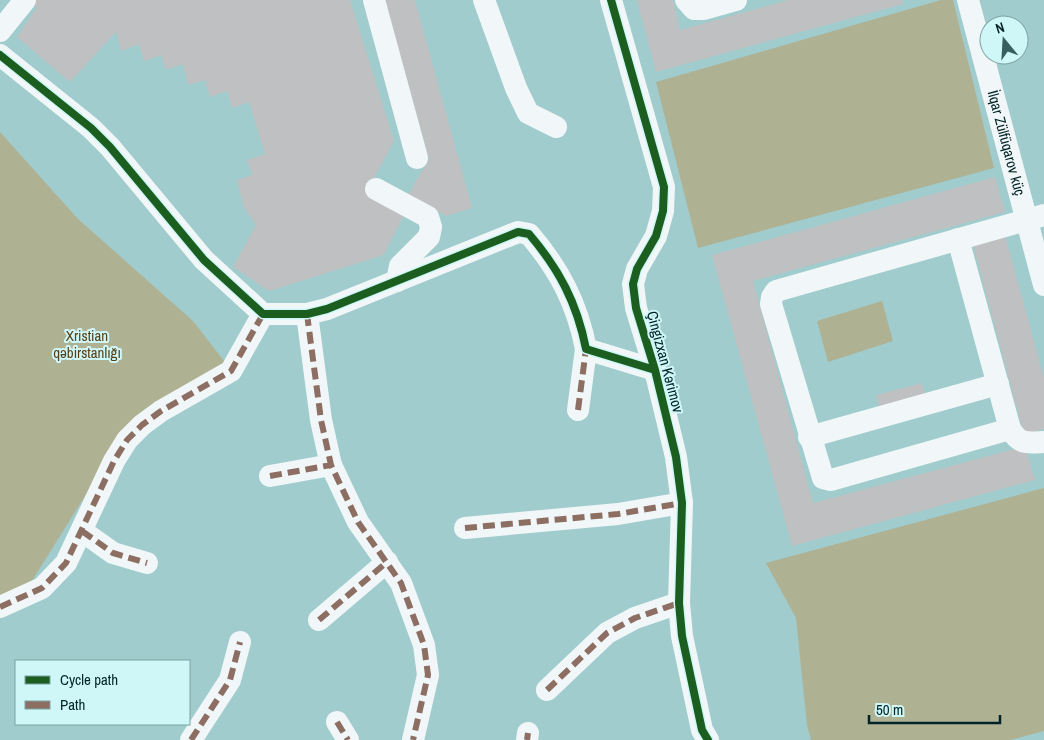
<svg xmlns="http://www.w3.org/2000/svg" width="1044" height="740" font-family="'Archivo Narrow',sans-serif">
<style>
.green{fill:#afb193}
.building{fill:#bec0c1}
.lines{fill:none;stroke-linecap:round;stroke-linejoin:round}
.minor{stroke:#f1f7f8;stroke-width:22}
.quiet{stroke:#8d6e63;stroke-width:6;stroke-dasharray:12 6;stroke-linecap:butt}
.cycleway-casing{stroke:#d0f7f8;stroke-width:11}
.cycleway{stroke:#1b5e20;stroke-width:8}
.labels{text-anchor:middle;stroke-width:4;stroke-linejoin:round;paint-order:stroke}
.street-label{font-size:15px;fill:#002425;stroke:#d0f7f8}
.park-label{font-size:15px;fill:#563f15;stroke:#d0f7f8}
</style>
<rect width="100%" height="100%" fill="#a0cccd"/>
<path class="green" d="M 941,0 L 953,0 L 994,168 L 698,248 L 656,82 Z
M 0,132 L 78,219 L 193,321 L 228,366 L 145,409 L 115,448 L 30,584 L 0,596 Z
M 882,301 L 893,341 L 828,362 L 817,321 Z
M 1044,488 L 1044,731 L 1010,740 L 811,740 L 807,725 L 796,618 L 766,563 Z"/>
<path class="building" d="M 27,0 L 350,0 L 394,141 L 372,182 L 369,180 L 365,189 L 404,215 L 384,255 L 269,291 L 233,267 L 256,225 L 244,208 L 237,180 L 252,175 L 247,160 L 265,154 L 249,102 L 232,108 L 227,91 L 210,97 L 205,80 L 188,85 L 183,64 L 166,70 L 161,55 L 144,61 L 139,44 L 121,51 L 116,32 L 70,82 L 17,37 L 37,7 Z
M 385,0 L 415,0 L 472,208 L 446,216 L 408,195 L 429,159 Z
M 637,0 L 673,0 L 680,30 L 788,0 L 902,0 L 903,4 L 656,72 Z
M 995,177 L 1005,212 L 753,281 L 813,503 L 1025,446 L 1035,480 L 792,546 L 712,255 Z
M 1005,235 L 1044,378 L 1044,429 L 1024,435 L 973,244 Z
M 922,383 L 926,399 L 880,411 L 876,395 Z"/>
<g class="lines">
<g class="minor">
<path d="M 374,0 L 417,158"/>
<path d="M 484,0 L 516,88 L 528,113 L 556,127"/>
<path d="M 611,0 L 664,187 L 663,211 L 656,236 L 637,269 L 633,284 L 636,308 L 655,370 L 676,457 L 682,503 L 679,603 L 682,636 L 702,730 L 708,740"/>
<path d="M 686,0 L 694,9 L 704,9 L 736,0"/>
<path id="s1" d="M 968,0 L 1044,285"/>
<path d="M 0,31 L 25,0"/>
<path d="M 0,55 L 91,128 L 110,147 L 204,260 L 263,314 L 307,314 L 327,309 L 518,232 L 529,234 C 559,269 577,303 586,349 L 655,370"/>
<path d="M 376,189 L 428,217 L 431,227 L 429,237 L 400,266 L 397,281"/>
<path d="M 1044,215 L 776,291 L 772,297 L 771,304 L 823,478 L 831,480 L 1010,429 C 1020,445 1027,443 1044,442"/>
<path d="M 958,239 L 1010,429"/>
<path d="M 307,314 L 321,420 L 331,465 L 358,522 L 401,583 L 424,645 L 428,675 L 413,740"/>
<path d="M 578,410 L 586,349"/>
<path d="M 809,437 L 998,384"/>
<path d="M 270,476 L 331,465"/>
<path d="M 465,528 L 618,514 L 682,503"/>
<path d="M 82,531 L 113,553 L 147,563"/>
<path d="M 0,607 L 42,588 L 66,563 L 114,461 L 127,440 L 142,425 L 161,411 L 231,371 L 263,314"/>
<path d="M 319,620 L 387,562"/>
<path d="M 547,690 L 607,633 L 635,618 L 679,603"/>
<path d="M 337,722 L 348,740"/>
<path d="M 191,740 L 230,680 L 240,642"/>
<path d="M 527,740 L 528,733"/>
</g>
<path class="quiet" d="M 307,314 L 321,420 L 331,465 L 358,522 L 401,583 L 424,645 L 428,675 L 413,740
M 578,410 L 586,349
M 270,476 L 331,465
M 465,528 L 618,514 L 682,503
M 82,531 L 113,553 L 147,563
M 0,607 L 42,588 L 66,563 L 114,461 L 127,440 L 142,425 L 161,411 L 231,371 L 263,314
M 319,620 L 387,562
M 547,690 L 607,633 L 635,618 L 679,603
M 337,722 L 348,740
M 191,740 L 230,680 L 240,642
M 527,740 L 528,733"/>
<defs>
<path id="cycleway" d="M 611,0 L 664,187 L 663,211 L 656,236 L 637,269 L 633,284 L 636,308 L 655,370 L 676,457 L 682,503 L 679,603 L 682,636 L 702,730 L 708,740
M 0,55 L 91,128 L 110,147 L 204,260 L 263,314 L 307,314 L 327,309 L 518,232 L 529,234 C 559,269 577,303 586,349 L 655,370"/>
</defs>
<use href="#cycleway" class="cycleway-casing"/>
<use href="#cycleway" class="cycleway"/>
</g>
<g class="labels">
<g class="street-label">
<text dy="5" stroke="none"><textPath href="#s1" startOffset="148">İlqar Zülfüqarov küç</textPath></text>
<text transform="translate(665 362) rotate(75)" y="5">Çingizxan Kərimov</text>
</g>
<g class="park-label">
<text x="87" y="341">Xristian<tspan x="87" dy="17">qəbirstanlığı</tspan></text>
</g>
</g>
<rect x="15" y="660" width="175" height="65" fill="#d0f7f8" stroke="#7da3a4"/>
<rect x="25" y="676" width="25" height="8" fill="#1b5e20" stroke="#7da3a4"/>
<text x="60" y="685" font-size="15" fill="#002425">Cycle path</text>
<rect x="25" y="701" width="25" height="8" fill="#8d6e63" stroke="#7da3a4"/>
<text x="60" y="710" font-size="15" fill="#002425">Path</text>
<g transform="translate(1004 40) rotate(342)"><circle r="24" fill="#d0f7f8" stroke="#7da3a4"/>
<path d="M0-4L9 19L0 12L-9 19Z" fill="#385f60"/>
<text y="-8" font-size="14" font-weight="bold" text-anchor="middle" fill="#002425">N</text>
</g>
<path d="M869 715v8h131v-8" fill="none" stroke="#002425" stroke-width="2.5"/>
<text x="876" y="715" font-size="15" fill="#002425" stroke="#d0f7f8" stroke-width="4" paint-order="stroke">50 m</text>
</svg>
